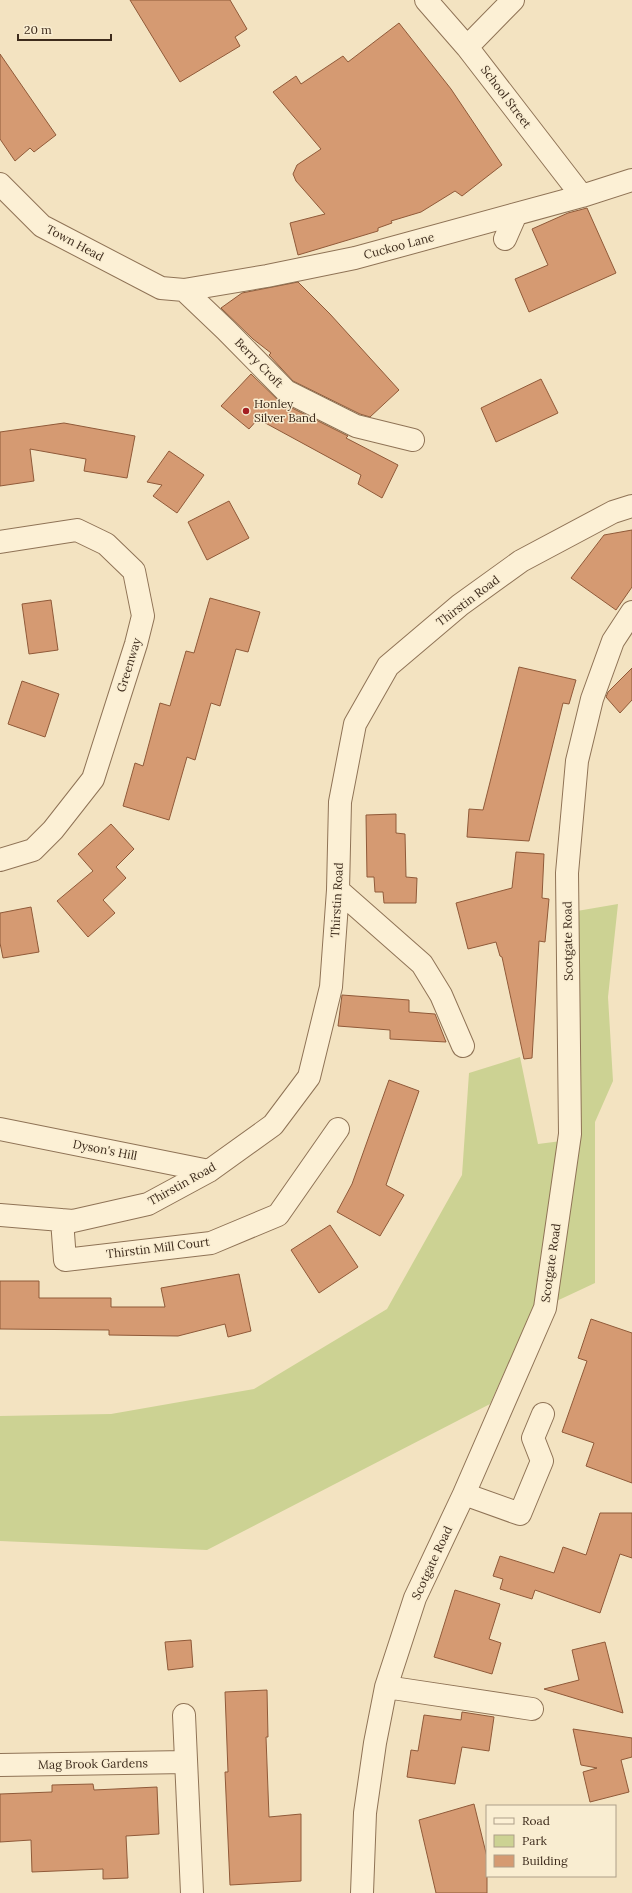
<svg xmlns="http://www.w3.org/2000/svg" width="632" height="1893" font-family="Lora,serif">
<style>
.green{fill:#ccd293}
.building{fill:#d59a72;stroke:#905a39}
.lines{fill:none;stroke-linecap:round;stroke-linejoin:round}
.minor-casing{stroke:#8f7356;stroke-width:24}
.minor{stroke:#fcf0d5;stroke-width:22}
.poi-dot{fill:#a41f22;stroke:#f9edd1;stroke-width:1.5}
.labels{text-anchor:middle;stroke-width:3;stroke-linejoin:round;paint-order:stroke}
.street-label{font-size:12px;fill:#3d2b1c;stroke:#f9edd1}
.poi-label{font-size:12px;fill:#3d2b1c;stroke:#f9edd1;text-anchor:start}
</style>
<rect width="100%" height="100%" fill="#f3e3c1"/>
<path class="green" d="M 618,904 L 608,997 L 613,1081 L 595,1122 L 595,1283 L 531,1313 L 490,1404 L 207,1550 L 0,1541 L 0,1416 L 111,1414 L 254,1389 L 387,1309 L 462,1175 L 469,1073 L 520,1057 L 538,1144 L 577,1139 L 577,911 Z"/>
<path class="building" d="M 130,0 L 230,0 L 247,29 L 235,37 L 240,46 L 180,82 Z
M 399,23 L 451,89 L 502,165 L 462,196 L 455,191 L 421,212 L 391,221 L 392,223 L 378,228 L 378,231 L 298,255 L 290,223 L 325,214 L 296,181 L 293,174 L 297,165 L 321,149 L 273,92 L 296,76 L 301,84 L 343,56 L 348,62 Z
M 0,54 L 56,135 L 34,152 L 30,148 L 15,161 L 0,139 Z
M 587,208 L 616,273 L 529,312 L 515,279 L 548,265 L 532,229 L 568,213 Z
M 298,282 L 330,314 L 399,390 L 370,417 L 360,414 L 293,381 L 269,355 L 271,353 L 253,339 L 221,308 L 242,293 Z
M 251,374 L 280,402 L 348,436 L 346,438 L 398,465 L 382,498 L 358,484 L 361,475 L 258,419 L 249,429 L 221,406 Z
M 541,379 L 558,413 L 496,442 L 481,408 Z
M 64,423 L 135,436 L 127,478 L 84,471 L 86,459 L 30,449 L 34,481 L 0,486 L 0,432 Z
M 169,451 L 204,475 L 177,513 L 153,496 L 162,485 L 147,482 Z
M 229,501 L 249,538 L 207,560 L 188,522 Z
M 632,530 L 632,587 L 616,610 L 571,578 L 604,535 Z
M 210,598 L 260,612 L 248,652 L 236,649 L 220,706 L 211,703 L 195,760 L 187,757 L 169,820 L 123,806 L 135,763 L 143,766 L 160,703 L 170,706 L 186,651 L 194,653 Z
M 51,600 L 58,650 L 29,654 L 22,604 Z
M 519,667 L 576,680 L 569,704 L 563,703 L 529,841 L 467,837 L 469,809 L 483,810 Z
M 632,668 L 632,700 L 620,713 L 606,697 L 608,692 Z
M 22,681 L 59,694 L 45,737 L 8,724 Z
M 396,814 L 396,833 L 405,834 L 406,877 L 417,878 L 416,903 L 384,903 L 383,892 L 375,892 L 374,877 L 367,877 L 366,815 Z
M 111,824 L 134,849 L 116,867 L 126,878 L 103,900 L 115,913 L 88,937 L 57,901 L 93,871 L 78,854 Z
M 516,852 L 544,854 L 542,898 L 549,899 L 545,942 L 539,941 L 532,1058 L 524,1059 L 502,957 L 500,956 L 496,942 L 468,949 L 456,903 L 512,888 Z
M 31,907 L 39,952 L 3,958 L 0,943 L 0,913 Z
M 342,995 L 409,1000 L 409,1012 L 435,1014 L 446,1042 L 390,1039 L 390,1030 L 338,1026 Z
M 389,1080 L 419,1091 L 386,1185 L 404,1195 L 380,1236 L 337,1212 L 352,1184 Z
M 330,1225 L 358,1267 L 319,1293 L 291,1250 Z
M 239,1274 L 251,1331 L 228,1337 L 225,1324 L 178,1336 L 109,1335 L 109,1330 L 0,1329 L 0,1281 L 39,1281 L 39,1298 L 111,1298 L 111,1307 L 165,1307 L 161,1288 Z
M 591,1319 L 632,1333 L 632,1483 L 586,1466 L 594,1443 L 562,1432 L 587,1361 L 578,1358 Z
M 600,1513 L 632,1513 L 632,1558 L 620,1554 L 600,1613 L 535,1590 L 532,1599 L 500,1589 L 503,1579 L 493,1576 L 500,1556 L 554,1573 L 563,1547 L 586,1555 Z
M 455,1590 L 500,1604 L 489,1639 L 501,1643 L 492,1674 L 434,1657 Z
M 191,1640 L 193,1667 L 168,1670 L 165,1642 Z
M 605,1642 L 623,1713 L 544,1689 L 579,1680 L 572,1650 Z
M 267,1690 L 268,1737 L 266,1737 L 269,1817 L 301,1814 L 301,1881 L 230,1885 L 225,1772 L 228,1772 L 225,1692 Z
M 462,1712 L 494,1717 L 489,1751 L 462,1747 L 455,1784 L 407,1777 L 411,1750 L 418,1751 L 424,1715 L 461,1720 Z
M 573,1729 L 632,1738 L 632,1757 L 621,1760 L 629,1792 L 590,1802 L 583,1772 L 597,1768 L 581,1765 Z
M 93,1784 L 94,1790 L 157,1787 L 159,1834 L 126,1836 L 128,1878 L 103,1879 L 103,1869 L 32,1872 L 31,1840 L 0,1842 L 0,1794 L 52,1792 L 52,1785 Z
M 474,1804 L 487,1857 L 487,1893 L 436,1893 L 419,1820 Z"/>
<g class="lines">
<defs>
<path id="minor" d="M 426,0 L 467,47 L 582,196
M 467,47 L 513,0
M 0,184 L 42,226 L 161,288 L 184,290 L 267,276 L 355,258 L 582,196 L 632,180
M 505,239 L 516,214
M 184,290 L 226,330 L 286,391 L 356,426 L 413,440
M 0,542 L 77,530 L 106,544 L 134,571 L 143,616 L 136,644 L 93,779 L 53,830 L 33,850 L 0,860
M 338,890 L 422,964 L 441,995 L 463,1046
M 0,1129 L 209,1171
M 0,1215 L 73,1221 L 148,1204 L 209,1171 L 273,1125 L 309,1077 L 331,987 L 338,890 L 340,802 L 355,724 L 388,666 L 460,605 L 521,561 L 613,512 L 632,506
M 62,1220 L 65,1260 L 211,1243 L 278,1215 L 338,1129
M 464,1494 L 520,1514 L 542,1461 L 533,1438 L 543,1414
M 386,1687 L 532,1709
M 184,1715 L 192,1893
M 0,1765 L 186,1762
M 362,1893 L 365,1813 L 375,1743 L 386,1687 L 415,1598 L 464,1494 L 545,1308 L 570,1134 L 567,873 L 577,761 L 592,699 L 613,641 L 632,612"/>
</defs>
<use href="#minor" class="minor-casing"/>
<use href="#minor" class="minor"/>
</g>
<circle class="poi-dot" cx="246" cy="411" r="4"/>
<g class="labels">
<g class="street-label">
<text transform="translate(506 97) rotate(53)" y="4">School Street</text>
<text transform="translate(75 243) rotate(28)" y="4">Town Head</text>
<text transform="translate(399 246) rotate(-15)" y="4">Cuckoo Lane</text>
<text transform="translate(259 363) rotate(46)" y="4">Berry Croft</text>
<text transform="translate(468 601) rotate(-37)" y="4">Thirstin Road</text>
<text transform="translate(129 665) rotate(-73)" y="4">Greenway</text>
<text transform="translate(337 900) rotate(-87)" y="4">Thirstin Road</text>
<text transform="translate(568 941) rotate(-91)" y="4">Scotgate Road</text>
<text transform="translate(105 1150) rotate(11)" y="4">Dyson's Hill</text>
<text transform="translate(182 1184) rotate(-29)" y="4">Thirstin Road</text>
<text transform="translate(158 1248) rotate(-7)" y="4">Thirstin Mill Court</text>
<text transform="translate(551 1263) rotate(-82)" y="4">Scotgate Road</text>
<text transform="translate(432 1563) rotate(-65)" y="4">Scotgate Road</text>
<text transform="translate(93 1764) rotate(-1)" y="4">Mag Brook Gardens</text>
</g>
<g class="poi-label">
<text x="254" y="408">Honley<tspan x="254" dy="14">Silver Band</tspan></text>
</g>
</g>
<rect x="486" y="1805" width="130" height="72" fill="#f9edd1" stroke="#ae9f89"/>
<rect x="494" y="1818" width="20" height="6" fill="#fcf0d5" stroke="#ae9f89"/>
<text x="522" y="1825" font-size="12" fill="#3d2b1c">Road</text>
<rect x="494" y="1835" width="20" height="12" fill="#ccd293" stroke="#ae9f89"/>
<text x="522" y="1845" font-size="12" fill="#3d2b1c">Park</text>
<rect x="494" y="1855" width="20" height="12" fill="#d59a72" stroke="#ae9f89"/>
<text x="522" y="1865" font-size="12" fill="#3d2b1c">Building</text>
<path d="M18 34v6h93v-6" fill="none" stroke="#3d2b1c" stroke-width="2"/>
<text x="24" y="34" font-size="12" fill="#3d2b1c" stroke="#f9edd1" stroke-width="3" paint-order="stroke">20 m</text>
</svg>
